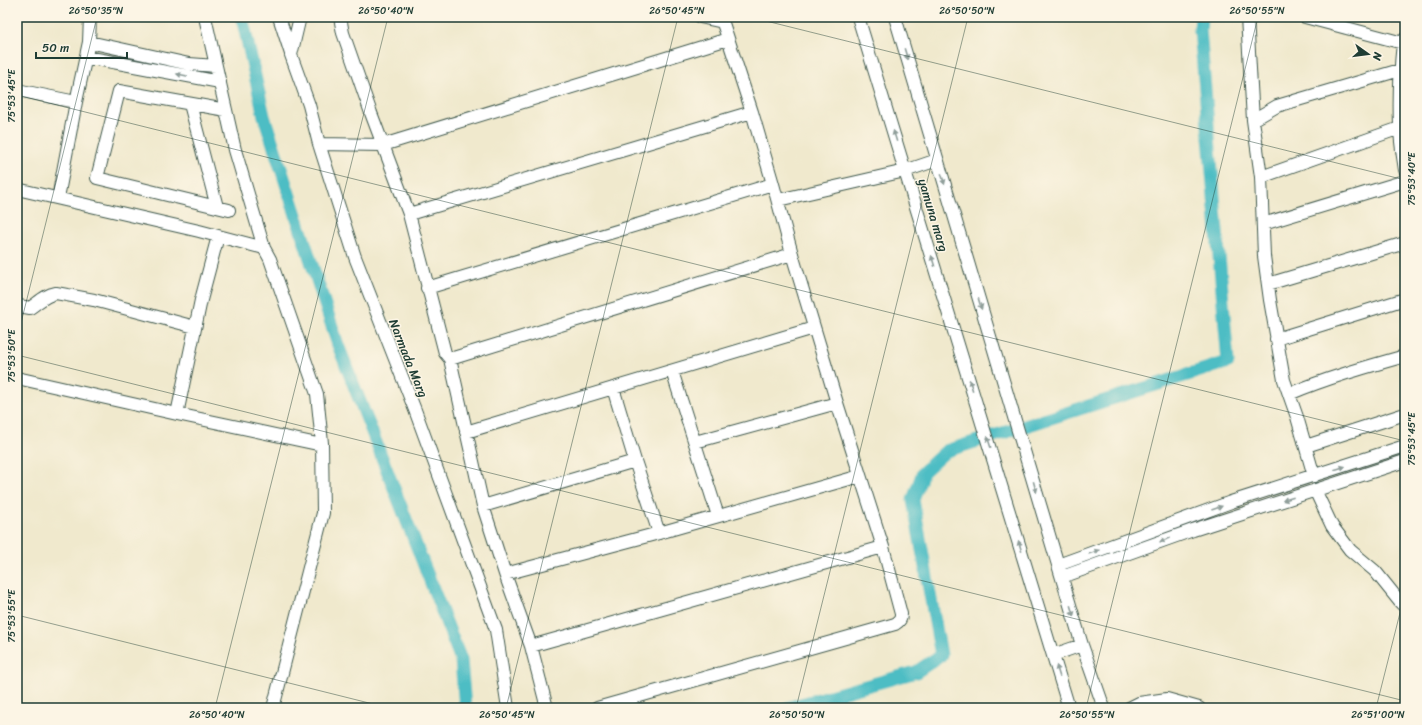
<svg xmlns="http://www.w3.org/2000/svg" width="1422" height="725" font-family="Sriracha,sans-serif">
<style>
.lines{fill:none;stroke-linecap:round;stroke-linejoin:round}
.canal{stroke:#4ebdc4;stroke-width:13}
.minor-casing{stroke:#3e574b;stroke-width:14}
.minor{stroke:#fff;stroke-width:12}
.oneway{fill:#8f9e9a}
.ticks{fill:none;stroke:#1f3d34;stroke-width:1;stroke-opacity:0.45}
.labels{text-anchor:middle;stroke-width:3;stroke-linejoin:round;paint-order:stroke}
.street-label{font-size:13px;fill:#1f3d34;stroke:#fcf5e5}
.neatline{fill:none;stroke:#1f3d34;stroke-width:1.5}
.ticks-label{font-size:10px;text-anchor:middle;fill:#1f3d34}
</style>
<rect width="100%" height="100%" fill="#fcf5e5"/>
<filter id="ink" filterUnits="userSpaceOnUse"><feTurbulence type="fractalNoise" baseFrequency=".025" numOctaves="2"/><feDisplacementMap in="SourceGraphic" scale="8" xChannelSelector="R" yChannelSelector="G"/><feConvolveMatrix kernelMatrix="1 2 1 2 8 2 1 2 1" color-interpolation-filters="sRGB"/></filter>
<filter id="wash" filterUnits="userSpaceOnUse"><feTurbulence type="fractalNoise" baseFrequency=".012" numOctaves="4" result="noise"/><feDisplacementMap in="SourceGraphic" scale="16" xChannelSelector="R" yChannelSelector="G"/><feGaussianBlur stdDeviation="0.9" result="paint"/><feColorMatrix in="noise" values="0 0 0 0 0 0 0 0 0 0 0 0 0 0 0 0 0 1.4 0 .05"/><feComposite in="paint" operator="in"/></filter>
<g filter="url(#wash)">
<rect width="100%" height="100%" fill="#f0e9cd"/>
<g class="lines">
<path class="canal" d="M 242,17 L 264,116 L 338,345 L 461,660 L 465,708
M 787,708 L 916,672 L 941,655 L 913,500 L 923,472 L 946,451 L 1228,362 L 1200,30 L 1201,17"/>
</g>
</g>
<g filter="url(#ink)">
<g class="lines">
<defs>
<path id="minor" d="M 205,17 L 235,150 L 264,248 L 270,259 L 317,394 L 322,443 L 323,513 L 273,708
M 279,17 L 291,54
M 300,17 L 291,55 L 309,105 L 319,144 L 355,257 L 415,410 L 496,630 L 508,708
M 340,17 L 343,33 L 371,113 L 409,214 L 445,353 L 450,359 L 483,506 L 505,574 L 531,646 L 547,708
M 700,17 L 723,22
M 858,17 L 1069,708
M 895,17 L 1058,565 L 1082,645 L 1104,708
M 1247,17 L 1253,120 L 1261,177 L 1264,256 L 1270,300 L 1284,380 L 1297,417 L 1314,476
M 1305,17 L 1403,43
M 1405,39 L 1403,43 C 1400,70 1399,99 1400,127 C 1400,141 1403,156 1405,170
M 89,42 L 189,64 L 216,66
M 86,57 L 220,82
M 17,90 L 76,102
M 190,104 L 217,207
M 226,110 L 119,91 L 97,178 L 229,210
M 1253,120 L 1277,106 L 1400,70
M 319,144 L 383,145 L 728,39
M 1261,177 L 1400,128
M 17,189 L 199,231 L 264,248
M 58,198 L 76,102 L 89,42 L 90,17
M 778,200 L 905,171 L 937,160
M 409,214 L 752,112
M 1263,224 L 1405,181
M 218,236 L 201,300 L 177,414 L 322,445
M 1268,284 L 1405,243
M 427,288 L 773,184
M 19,306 L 30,308 C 39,302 45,295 56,293 L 94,300 L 195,327
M 1276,339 L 1405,299
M 450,359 L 792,254
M 672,371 L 718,516
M 17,378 L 177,414
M 613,388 L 635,461 L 659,533
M 1289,394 C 1327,378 1366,367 1405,356
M 466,432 L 814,328
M 695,442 L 837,403
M 1306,446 L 1405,414
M 1315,490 L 1332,526 L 1350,550 L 1375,571 L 1400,602 L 1405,607
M 483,506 L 635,461
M 1058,565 L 1231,502 L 1405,446
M 505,574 L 659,533 L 860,476
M 1062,577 L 1193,530 L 1405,461
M 531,646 L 883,547
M 1053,655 L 1082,645
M 597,708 L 895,624 C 900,621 901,619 901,614 L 883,547 L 837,403 L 792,254 L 773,184 L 752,112 L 721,17
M 1129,708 L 1139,703 L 1167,699 L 1199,708"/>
</defs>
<use href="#minor" class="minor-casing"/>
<use href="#minor" class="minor"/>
</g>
<defs><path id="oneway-solid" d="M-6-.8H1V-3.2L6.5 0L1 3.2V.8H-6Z"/></defs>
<g class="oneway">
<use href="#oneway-solid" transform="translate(906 54) rotate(73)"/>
<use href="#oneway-solid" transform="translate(182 75) rotate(-169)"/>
<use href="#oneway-solid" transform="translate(895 136) rotate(-107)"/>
<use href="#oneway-solid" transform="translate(943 179) rotate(73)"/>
<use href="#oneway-solid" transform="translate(933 261) rotate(-107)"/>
<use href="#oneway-solid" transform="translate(980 304) rotate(73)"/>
<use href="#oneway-solid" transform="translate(971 385) rotate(-107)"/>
<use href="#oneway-solid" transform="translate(989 442) rotate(-108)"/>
<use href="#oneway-solid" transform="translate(1340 468) rotate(-18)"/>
<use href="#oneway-solid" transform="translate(1035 487) rotate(74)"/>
<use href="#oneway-solid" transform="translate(1288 499) rotate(162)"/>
<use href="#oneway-solid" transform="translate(1217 508) rotate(-20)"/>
<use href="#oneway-solid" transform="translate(1165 540) rotate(160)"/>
<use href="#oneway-solid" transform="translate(1020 546) rotate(-107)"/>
<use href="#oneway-solid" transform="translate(1094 552) rotate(-20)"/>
<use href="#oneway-solid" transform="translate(1072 611) rotate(73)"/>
<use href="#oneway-solid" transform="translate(1058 671) rotate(-107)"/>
</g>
</g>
<path class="ticks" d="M 750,17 L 1405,180M 17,95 L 1405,441M 17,339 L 97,17M 17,355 L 1405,701M 17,615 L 389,708M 215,708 L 388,17M 506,708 L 678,17M 796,708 L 968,17M 1086,708 L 1258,17M 1376,708 L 1405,593"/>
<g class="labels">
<g class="street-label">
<text transform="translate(934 215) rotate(73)" y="5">yamuna marg</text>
<text transform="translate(409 358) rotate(68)" y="5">Narmada Marg</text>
</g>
</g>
<rect width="1422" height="725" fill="none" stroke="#fcf5e5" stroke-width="44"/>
<g transform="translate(1368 54) rotate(104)" stroke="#fcf5e5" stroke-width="3" paint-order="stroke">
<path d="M0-3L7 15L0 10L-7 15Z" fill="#1f3d34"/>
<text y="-6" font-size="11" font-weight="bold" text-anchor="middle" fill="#1f3d34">N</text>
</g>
<path d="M36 52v6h91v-6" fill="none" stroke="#1f3d34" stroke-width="2"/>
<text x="42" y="52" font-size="12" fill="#1f3d34" stroke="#fcf5e5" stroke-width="3" paint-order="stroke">50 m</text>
<rect x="22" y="22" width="1378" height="681" class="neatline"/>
<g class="ticks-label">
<text x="96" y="14">26°50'35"N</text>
<text x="386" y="14">26°50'40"N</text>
<text x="677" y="14">26°50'45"N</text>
<text x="967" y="14">26°50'50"N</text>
<text x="1257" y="14">26°50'55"N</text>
<text transform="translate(11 96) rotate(-90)" y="4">75°53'45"E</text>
<text transform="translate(1411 179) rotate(-90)" y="4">75°53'40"E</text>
<text transform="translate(11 356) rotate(-90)" y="4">75°53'50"E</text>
<text transform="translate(1411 439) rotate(-90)" y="4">75°53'45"E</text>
<text transform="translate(11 616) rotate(-90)" y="4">75°53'55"E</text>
<text x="217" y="718">26°50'40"N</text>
<text x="507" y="718">26°50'45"N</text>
<text x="797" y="718">26°50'50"N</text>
<text x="1087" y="718">26°50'55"N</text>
<text x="1378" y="718">26°51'00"N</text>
</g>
</svg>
